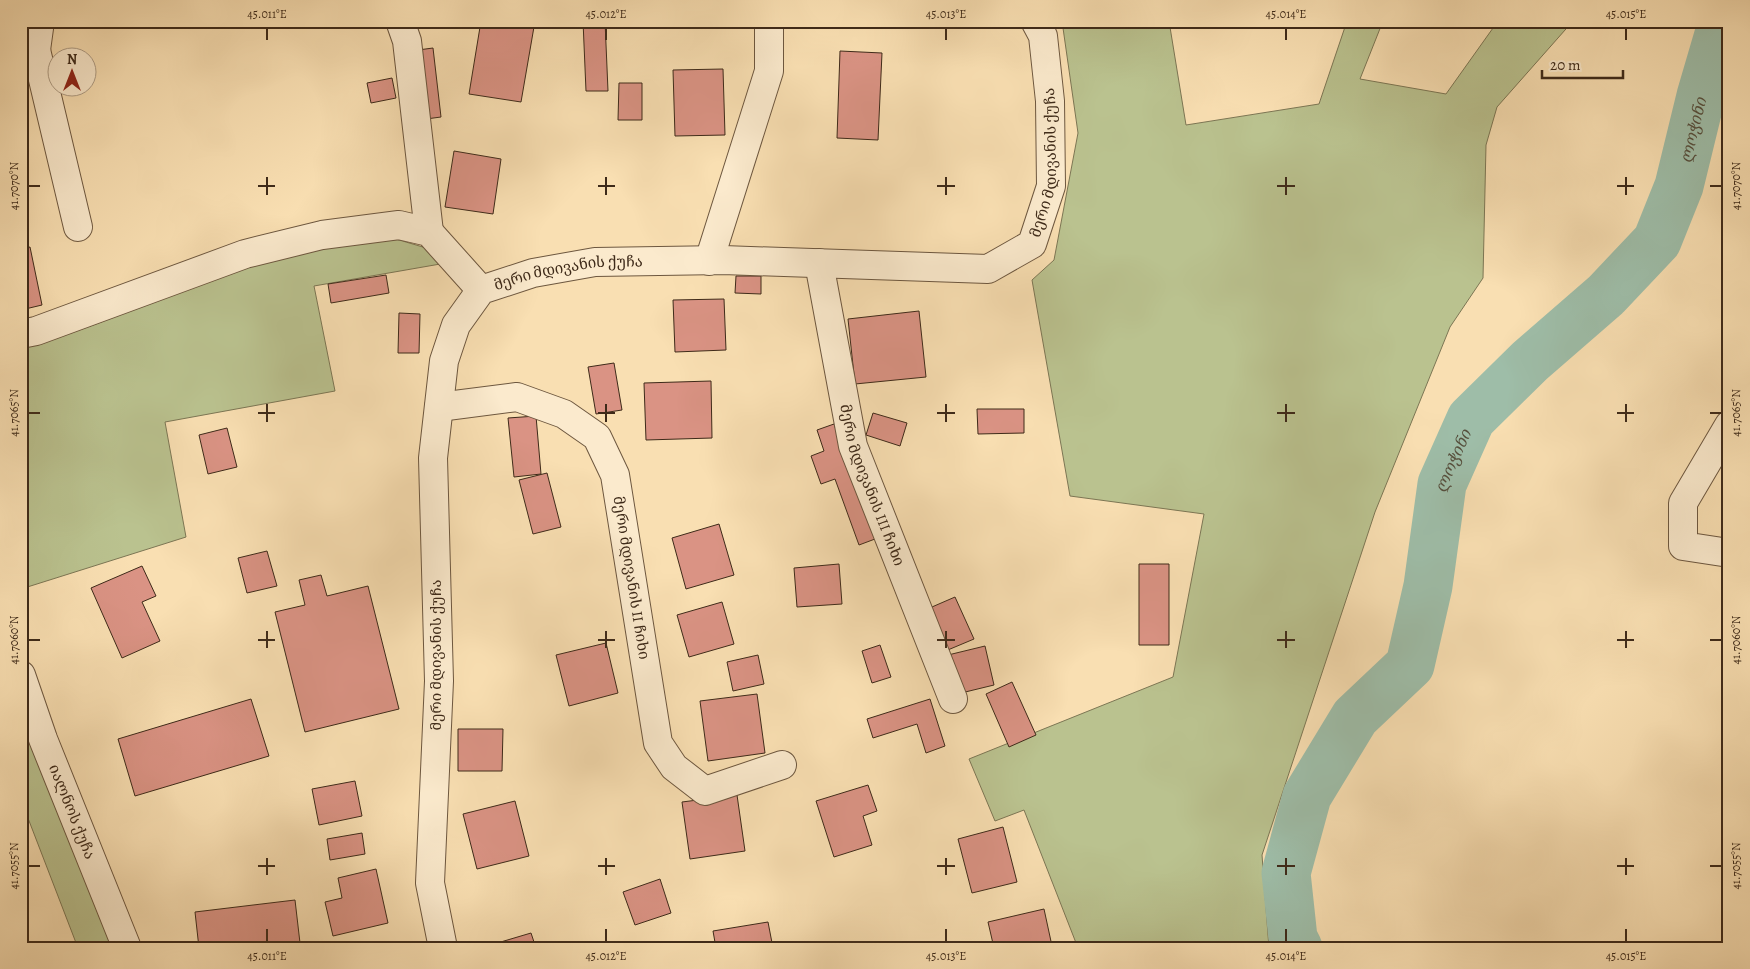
<svg xmlns="http://www.w3.org/2000/svg" width="1750" height="969" font-family="Alegreya,'Noto Serif Georgian',serif">
<style>
.green{fill:#bac28f;stroke:#7c7654}
.lines{fill:none;stroke-linecap:round;stroke-linejoin:round}
.river{stroke:#9ebda8;stroke-width:49}
.building{fill:#da9384;stroke:#3e2a19}
.minor-casing{stroke:#6d573f;stroke-width:30}
.minor{stroke:#fbeacd;stroke-width:28}
.ticks{fill:none;stroke:#3e2a19;stroke-width:2}
.labels{text-anchor:middle;stroke-width:4.5;stroke-linejoin:round;paint-order:stroke}
.street-label{font-size:15px;fill:#3e2a19;stroke:#fbeacd}
.water-label{font-size:16px;font-style:italic;fill:#564f3d;stroke:#fbeacd}
.neatline{fill:none;stroke:#3e2a19;stroke-width:2}
.ticks-label{font-size:12px;text-anchor:middle;fill:#3e2a19}
</style>
<rect width="100%" height="100%" fill="#f9dfb2"/>
<filter id="stains"><feTurbulence type="fractalNoise" baseFrequency=".004" numOctaves="4"/><feColorMatrix values="0 0 0 0 .2 0 0 0 0 .09 0 0 0 0 .02 0 0 0 .5 -.17"/></filter>
<radialGradient id="worn" r=".72"><stop offset=".6" stop-color="#630" stop-opacity="0"/><stop offset="1" stop-color="#630" stop-opacity=".3"/></radialGradient>
<path class="green" d="M 1062,21 L 1169,21 L 1186,125 L 1319,104 L 1347,21 L 1383,21 L 1360,79 L 1446,94 L 1498,21 L 1573,21 L 1497,107 L 1486,145 L 1483,278 L 1450,327 L 1375,512 L 1262,855 L 1269,948 L 1078,948 L 1024,810 L 995,821 L 969,759 L 1173,677 L 1204,514 L 1070,496 L 1032,280 L 1054,260 L 1078,133 Z
M 389,237 L 433,250 L 446,263 L 314,286 L 335,391 L 165,422 L 186,537 L 21,589 L 21,340 L 61,336 L 93,325 L 268,258 Z
M 21,711 L 115,948 L 78,948 L 21,800 Z"/>
<g class="lines">
<path class="river" id="s1" d="M 1298,948 L 1293,938 L 1286,873 L 1307,796 L 1355,717 L 1410,665 L 1428,586 L 1442,484 L 1471,419 L 1530,361 L 1606,295 L 1657,241 L 1679,186 L 1701,96 L 1723,21"/>
</g>
<path class="building" d="M 481,21 L 535,21 L 521,102 L 469,94 Z
M 583,21 L 605,21 L 608,91 L 586,91 Z
M 433,48 L 441,117 L 426,119 L 418,50 Z
M 840,51 L 882,53 L 878,140 L 837,138 Z
M 723,69 L 725,135 L 675,136 L 673,70 Z
M 392,78 L 396,98 L 371,103 L 367,83 Z
M 619,83 L 642,83 L 642,120 L 618,120 Z
M 454,151 L 501,159 L 493,214 L 445,207 Z
M 30,247 L 42,305 L 21,310 L 21,249 Z
M 386,275 L 389,293 L 331,303 L 328,284 Z
M 736,276 L 761,276 L 761,294 L 735,293 Z
M 724,299 L 726,350 L 675,352 L 673,300 Z
M 919,311 L 926,377 L 855,384 L 848,319 Z
M 399,313 L 420,314 L 419,353 L 398,353 Z
M 614,363 L 622,410 L 596,414 L 588,367 Z
M 711,381 L 712,438 L 646,440 L 644,383 Z
M 977,409 L 1024,409 L 1024,433 L 978,434 Z
M 873,413 L 907,423 L 900,446 L 866,435 Z
M 536,416 L 541,474 L 514,477 L 508,418 Z
M 834,424 L 875,539 L 859,545 L 835,479 L 821,484 L 811,456 L 824,451 L 817,430 Z
M 227,428 L 237,467 L 208,474 L 199,435 Z
M 547,473 L 561,527 L 533,534 L 519,480 Z
M 719,524 L 734,575 L 686,589 L 672,538 Z
M 267,551 L 277,586 L 247,593 L 238,558 Z
M 839,564 L 842,604 L 797,607 L 794,568 Z
M 1139,564 L 1169,564 L 1169,645 L 1139,645 Z
M 142,566 L 156,596 L 142,602 L 160,641 L 122,658 L 91,588 Z
M 321,575 L 327,596 L 368,586 L 399,709 L 305,732 L 275,612 L 305,605 L 299,580 Z
M 955,597 L 974,639 L 943,652 L 925,610 Z
M 722,602 L 734,644 L 689,657 L 677,615 Z
M 606,643 L 618,693 L 569,706 L 556,655 Z
M 880,645 L 891,677 L 872,683 L 862,651 Z
M 985,646 L 994,685 L 957,694 L 948,655 Z
M 758,655 L 764,684 L 733,691 L 727,662 Z
M 1012,682 L 1036,735 L 1009,747 L 986,694 Z
M 757,694 L 765,753 L 708,761 L 700,701 Z
M 251,699 L 269,756 L 135,796 L 118,739 Z
M 930,699 L 945,746 L 926,753 L 917,724 L 873,738 L 867,719 Z
M 458,729 L 503,729 L 502,771 L 458,771 Z
M 355,781 L 362,816 L 319,825 L 312,789 Z
M 868,785 L 877,811 L 863,816 L 872,845 L 834,857 L 816,801 Z
M 737,795 L 745,851 L 690,859 L 682,802 Z
M 515,801 L 529,856 L 477,869 L 463,814 Z
M 1003,827 L 1017,882 L 972,893 L 958,839 Z
M 362,833 L 365,854 L 330,860 L 327,839 Z
M 21,835 L 25,851 L 21,852 Z
M 376,869 L 388,923 L 333,936 L 325,902 L 342,898 L 338,878 Z
M 660,879 L 671,913 L 635,925 L 623,892 Z
M 295,900 L 300,943 L 257,948 L 199,948 L 195,912 Z
M 1044,909 L 1052,946 L 1043,948 L 994,948 L 988,922 Z
M 768,922 L 773,948 L 716,948 L 713,931 Z
M 531,933 L 536,948 L 495,948 L 494,944 Z"/>
<g class="lines">
<defs>
<g id="minor">
<path d="M 400,21 L 407,41 L 429,232"/>
<path d="M 36,50 L 78,227"/>
<path d="M 21,54 L 36,50 L 40,21"/>
<path d="M 709,261 L 769,71 L 769,21"/>
<path id="s2" d="M 819,263 L 853,446 L 953,699"/>
<path d="M 21,334 L 36,331 L 245,254 L 322,235 L 399,225 L 429,232 L 481,290"/>
<path id="s3" d="M 439,407 L 517,397 L 564,414 L 597,437 L 615,475 L 658,743 L 674,767 L 705,791 L 782,765"/>
<path d="M 1729,425 L 1683,503 L 1683,546 L 1729,553"/>
<path id="s4" d="M 21,675 L 43,739 L 127,948"/>
<path id="s5" d="M 443,948 L 430,883 L 439,681 L 433,458 L 444,361 L 456,325 L 481,290 L 533,273 L 595,262 L 723,260 L 988,269 L 1032,244 L 1051,186 L 1050,101 L 1043,36 L 1035,21"/>
</g>
</defs>
<use href="#minor" class="minor-casing"/>
<use href="#minor" class="minor"/>
</g>
<path class="ticks" d="M 267,28 L 267,40M 606,28 L 606,40M 946,28 L 946,40M 1286,28 L 1286,40M 1626,28 L 1626,40M 267,177 L 267,195M 606,177 L 606,195M 946,177 L 946,195M 1286,177 L 1286,195M 1626,177 L 1626,195M 28,186 L 40,186M 258,186 L 275,186M 598,186 L 615,186M 937,186 L 955,186M 1277,186 L 1295,186M 1617,186 L 1634,186M 1710,186 L 1722,186M 267,404 L 267,422M 606,404 L 606,422M 946,404 L 946,422M 1286,404 L 1286,422M 1626,404 L 1626,422M 28,413 L 40,413M 258,413 L 275,413M 598,413 L 615,413M 937,413 L 955,413M 1277,413 L 1295,413M 1617,413 L 1634,413M 1710,413 L 1722,413M 267,631 L 267,648M 606,631 L 606,648M 946,631 L 946,648M 1286,631 L 1286,648M 1626,631 L 1626,648M 28,640 L 40,640M 258,640 L 275,640M 598,640 L 615,640M 937,640 L 955,640M 1277,640 L 1295,640M 1617,640 L 1634,640M 1710,640 L 1722,640M 267,858 L 267,875M 606,858 L 606,875M 946,858 L 946,875M 1286,858 L 1286,875M 1626,858 L 1626,875M 28,866 L 40,866M 258,866 L 275,866M 598,866 L 615,866M 937,866 L 955,866M 1277,866 L 1295,866M 1617,866 L 1634,866M 1710,866 L 1722,866M 267,929 L 267,942M 606,929 L 606,942M 946,929 L 946,942M 1286,929 L 1286,942M 1626,929 L 1626,942"/>
<g class="labels">
<g class="street-label">
<text dy="5" stroke="none"><textPath href="#s5" startOffset="1315">მერი მდივანის ქუჩა</textPath></text>
<text dy="5" stroke="none"><textPath href="#s5" startOffset="760">მერი მდივანის ქუჩა</textPath></text>
<text dy="5" stroke="none"><textPath href="#s2" startOffset="229">მერი მდივანის III ჩიხი</textPath></text>
<text dy="5" stroke="none"><textPath href="#s3" startOffset="315">მერი მდივანის II ჩიხი</textPath></text>
<text transform="translate(436 655) rotate(-90)" y="5">მერი მდივანის ქუჩა</text>
<text dy="5" stroke="none"><textPath href="#s4" startOffset="146">იალნოს ქუჩა</textPath></text>
</g>
<g class="water-label">
<text dy="6" stroke="none"><textPath href="#s1" startOffset="954">ლოჭინი</textPath></text>
<text dy="6" stroke="none"><textPath href="#s1" startOffset="534">ლოჭინი</textPath></text>
</g>
</g>
<rect width="1750" height="969" fill="none" stroke="#f9dfb2" stroke-width="55"/>
<g transform="translate(72 72)"><circle r="24" fill="#fbeacd" stroke="#af9d85"/>
<path d="M0-4L9 19L0 12L-9 19Z" fill="#8f2418"/>
<text y="-8" font-size="14" font-weight="bold" text-anchor="middle" fill="#3e2a19">N</text>
</g>
<path d="M1542 70v8h81v-8" fill="none" stroke="#3e2a19" stroke-width="2.5"/>
<text x="1550" y="70" font-size="15" fill="#3e2a19" stroke="#fbeacd" stroke-width="4" paint-order="stroke">20 m</text>
<rect x="28" y="28" width="1694" height="914" class="neatline"/>
<g class="ticks-label">
<text x="267" y="18">45.011°E</text>
<text x="606" y="18">45.012°E</text>
<text x="946" y="18">45.013°E</text>
<text x="1286" y="18">45.014°E</text>
<text x="1626" y="18">45.015°E</text>
<text transform="translate(14 186) rotate(-90)" y="4">41.7070°N</text>
<text transform="translate(1736 186) rotate(-90)" y="4">41.7070°N</text>
<text transform="translate(14 413) rotate(-90)" y="4">41.7065°N</text>
<text transform="translate(1736 413) rotate(-90)" y="4">41.7065°N</text>
<text transform="translate(14 640) rotate(-90)" y="4">41.7060°N</text>
<text transform="translate(1736 640) rotate(-90)" y="4">41.7060°N</text>
<text transform="translate(14 866) rotate(-90)" y="4">41.7055°N</text>
<text transform="translate(1736 866) rotate(-90)" y="4">41.7055°N</text>
<text x="267" y="960">45.011°E</text>
<text x="606" y="960">45.012°E</text>
<text x="946" y="960">45.013°E</text>
<text x="1286" y="960">45.014°E</text>
<text x="1626" y="960">45.015°E</text>
</g>
<rect width="100%" height="100%" filter="url(#stains)"/>
<rect width="100%" height="100%" fill="url(#worn)"/>
</svg>
